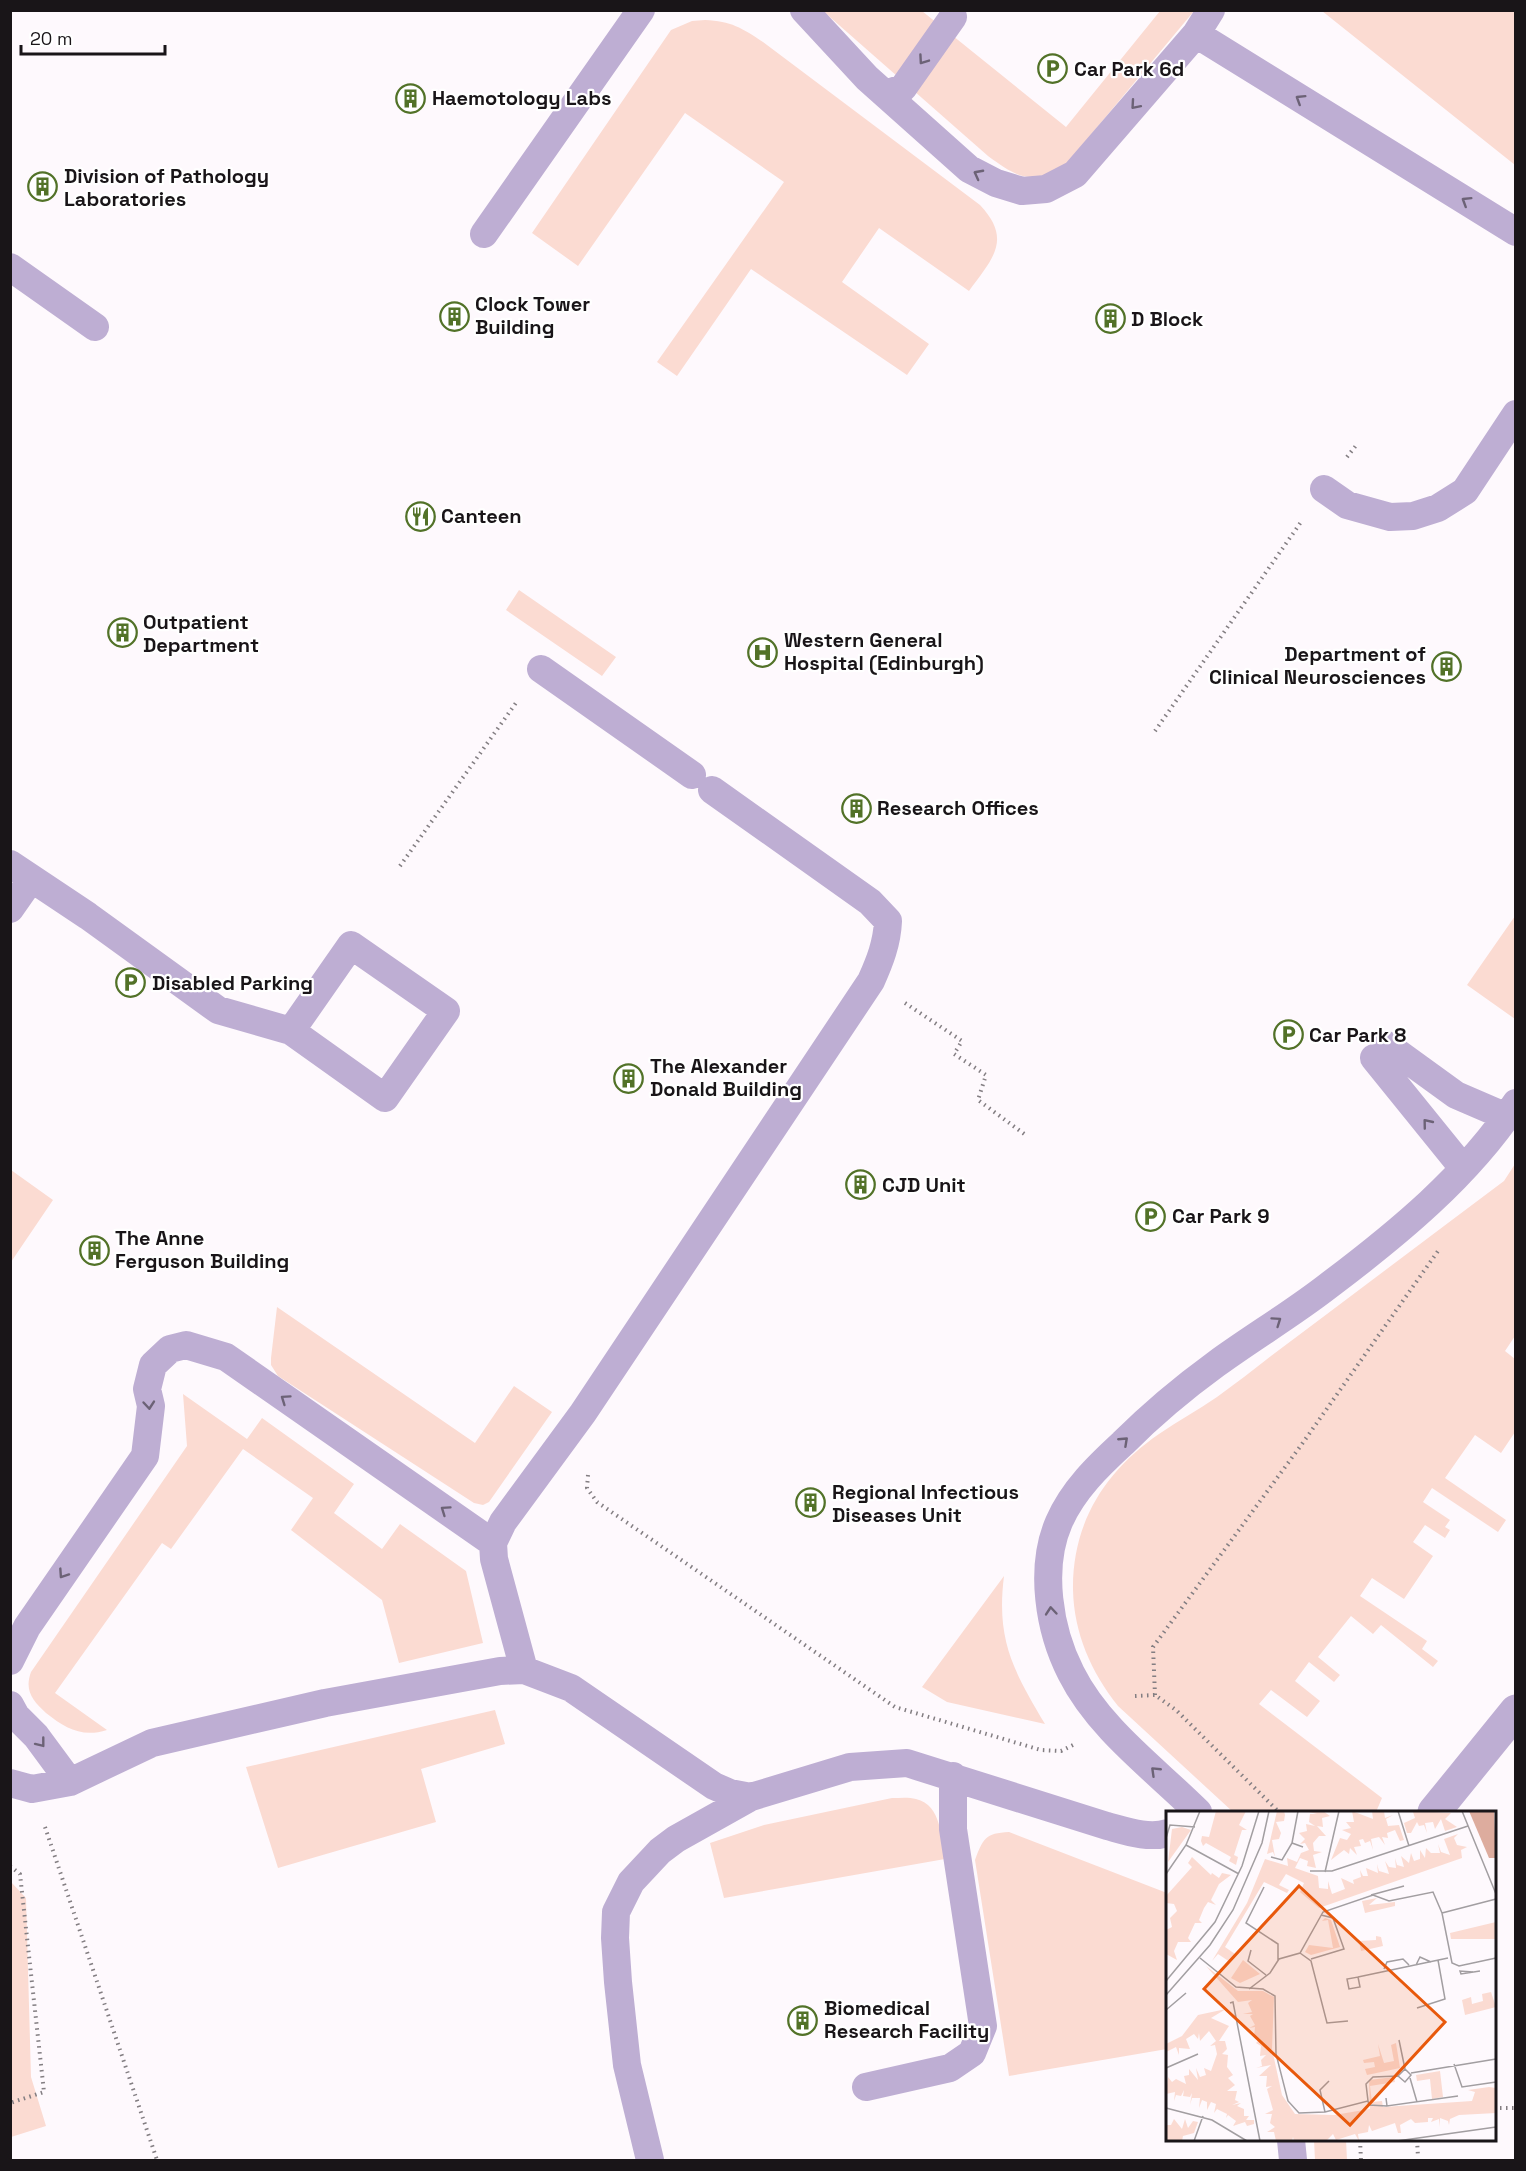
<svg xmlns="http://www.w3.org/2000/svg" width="1526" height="2171" font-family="'Space Grotesk',sans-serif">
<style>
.green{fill:#fbdbd2}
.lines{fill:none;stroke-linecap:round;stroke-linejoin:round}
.path{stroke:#837e82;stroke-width:4;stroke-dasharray:1.5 4.5;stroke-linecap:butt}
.service{stroke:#beaed3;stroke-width:28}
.minor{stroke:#beaed3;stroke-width:33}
.oneway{stroke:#6c6276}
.labels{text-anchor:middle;stroke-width:4.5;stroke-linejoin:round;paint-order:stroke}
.poi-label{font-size:20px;font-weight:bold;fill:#191518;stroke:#fff;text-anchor:start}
.inset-road{fill:none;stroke:#a29ea1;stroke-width:1.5}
.view{fill:#e8590c;fill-opacity:0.15;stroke:#e8590c;stroke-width:3}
.inset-edge{fill:none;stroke:#191518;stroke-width:3}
</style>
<rect width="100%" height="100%" fill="#fef9fd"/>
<path class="green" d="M 823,11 L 922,11 L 1066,127 L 1160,11 L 1194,11 L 1064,167 C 1029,185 1017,177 988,156 Z
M 1322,11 L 1515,11 L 1515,165 Z
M 705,20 C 731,21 742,28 763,42 L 980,205 C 1013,240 992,259 969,291 L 879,228 L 842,282 L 929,344 L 907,375 L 751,269 L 677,376 L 657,362 L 784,182 L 685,113 L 578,266 L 532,233 L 671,30 L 692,21 Z
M 519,590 L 616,657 L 602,676 L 506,610 Z
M 1515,916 L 1515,1019 L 1467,985 Z
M 1515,1164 L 1515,1336 L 1505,1351 L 1515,1359 L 1515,1432 L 1501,1453 L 1475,1435 L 1445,1478 L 1506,1520 L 1498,1532 L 1432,1488 L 1423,1502 L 1450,1520 L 1445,1527 L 1450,1530 L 1445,1538 L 1425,1525 L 1413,1542 L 1433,1556 L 1404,1599 L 1372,1578 L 1360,1596 L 1427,1641 L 1422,1649 L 1438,1661 L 1433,1667 L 1381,1625 L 1373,1634 L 1351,1616 L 1318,1657 L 1340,1675 L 1334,1682 L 1309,1662 L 1295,1681 L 1320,1701 L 1307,1717 L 1271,1690 L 1259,1704 L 1382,1798 L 1376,1812 L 1233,1812 L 1118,1706 C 1091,1672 1074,1633 1073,1590 C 1072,1523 1105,1471 1159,1434 C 1178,1421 1198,1410 1217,1397 C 1235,1384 1253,1370 1271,1356 C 1349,1298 1426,1239 1504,1181 Z
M 11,1170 L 53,1200 L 11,1262 Z
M 277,1307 L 475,1443 L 514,1386 L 552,1412 L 489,1502 L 483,1505 L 474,1503 L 278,1376 L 271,1365 L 271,1358 Z
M 183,1394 L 247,1439 L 262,1418 L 354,1484 L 334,1513 L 382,1549 L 400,1524 L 466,1571 L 483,1643 L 399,1663 L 382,1600 L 291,1530 L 313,1498 L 243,1449 L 171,1549 L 162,1543 L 55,1693 L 107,1730 C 82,1738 65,1728 46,1713 C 33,1701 24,1691 31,1672 L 187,1446 Z
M 1004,1576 C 996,1640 1013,1670 1045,1724 L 947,1702 L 922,1687 Z
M 495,1710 L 505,1744 L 421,1769 L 436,1822 L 278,1868 L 246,1767 Z
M 892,1798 C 900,1798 909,1797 916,1799 C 942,1805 941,1839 945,1859 L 724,1898 L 710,1843 L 764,1825 Z
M 1009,1832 L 1167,1893 L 1167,2049 L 1009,2076 L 975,1860 C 983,1839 985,1833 1009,1832 Z
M 11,1882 L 26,1898 L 31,2077 L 46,2126 L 11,2137 Z
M 1314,2140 L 1346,2140 L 1347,2160 L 1315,2160 Z"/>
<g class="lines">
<path class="path" d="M 1347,457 L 1358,443
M 1155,731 L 1301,522
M 400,866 L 518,700
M 905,1003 L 962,1041 L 954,1054 L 986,1075 L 978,1100 L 1027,1136
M 588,1475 L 587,1488 L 597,1502 L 895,1707 L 1041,1750 L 1061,1751 L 1073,1745
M 1155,1695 L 1153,1647 L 1302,1444 L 1438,1251
M 1135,1696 L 1155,1695 L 1176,1710 L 1279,1812
M 45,1827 L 157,2160
M 10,1866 L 20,1874 L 44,2092 L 10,2103
M 1494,2108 L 1516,2108
M 1360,2140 L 1361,2160
M 1417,2140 L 1418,2157"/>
<path class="service" d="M 804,10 L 867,78 L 969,169 L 996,183 L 1022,191 L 1046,189 L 1075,174 L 1196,34 L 1516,232
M 1196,34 L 1211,10
M 885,94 L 903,88 L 953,17
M 484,234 L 641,10
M 10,267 L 95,327
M 1324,489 L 1347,505 L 1390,517 L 1413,516 L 1438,508 L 1465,491 L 1516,414
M 541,669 L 692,775
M 10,864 L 88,916 L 218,1010 L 291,1031
M 10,909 L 31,879
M 351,945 L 446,1011 L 385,1098 L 291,1031 Z
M 1387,1045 L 1456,1095 L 1507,1117
M 1374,1058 L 1463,1168
M 10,1661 L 27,1627 L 145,1456 L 151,1406 L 147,1389 L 153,1365 L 170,1349 L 186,1345 L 226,1357 L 493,1543
M 524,1670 L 494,1559 L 493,1543 L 503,1522 L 583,1413 L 871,981 C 880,961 887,943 888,921 L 870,902 L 712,790
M 10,1705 L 16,1716 L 36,1736 L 70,1782
M 10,1783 L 32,1789 L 70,1782 L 152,1743 L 325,1703 L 500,1671 L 524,1670 L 571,1688 L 714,1786 L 730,1793 L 751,1797 L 850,1767 L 907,1763 L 1107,1826 C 1126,1831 1148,1839 1168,1833
M 1198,1812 C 1155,1769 1099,1729 1071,1673 C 1049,1630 1039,1568 1059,1522 C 1073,1490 1098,1466 1123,1443 C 1152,1414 1183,1388 1216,1364 C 1253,1337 1292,1314 1328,1286 C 1397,1234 1468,1176 1516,1103
M 866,2087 L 950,2068 L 972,2053 L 983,2026 L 953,1829 L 953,1776
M 1291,2140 L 1293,2160
M 650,2160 L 627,2065 L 618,1982 L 615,1938 L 616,1912 L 631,1882 L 660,1851 L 676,1839 L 751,1797"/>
<path class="minor" d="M 1434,1812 L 1516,1711"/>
</g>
<defs><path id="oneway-chevron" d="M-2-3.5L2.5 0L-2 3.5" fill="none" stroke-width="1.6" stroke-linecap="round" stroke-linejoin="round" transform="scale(1.5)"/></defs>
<g class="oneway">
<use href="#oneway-chevron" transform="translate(923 60) rotate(125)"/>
<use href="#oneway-chevron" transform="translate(1300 99) rotate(-148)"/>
<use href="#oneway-chevron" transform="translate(1135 105) rotate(131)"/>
<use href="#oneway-chevron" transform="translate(978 174) rotate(-152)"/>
<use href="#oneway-chevron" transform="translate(1466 201) rotate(-148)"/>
<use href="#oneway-chevron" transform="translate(1427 1123) rotate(-129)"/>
<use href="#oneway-chevron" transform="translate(1277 1321) rotate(-35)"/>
<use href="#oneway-chevron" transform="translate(285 1399) rotate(-145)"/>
<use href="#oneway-chevron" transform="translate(149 1405) rotate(85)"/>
<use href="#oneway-chevron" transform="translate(1124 1441) rotate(-43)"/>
<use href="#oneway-chevron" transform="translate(445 1510) rotate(-145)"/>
<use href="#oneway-chevron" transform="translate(63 1574) rotate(124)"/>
<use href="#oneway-chevron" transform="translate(1051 1611) rotate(-95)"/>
<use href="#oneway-chevron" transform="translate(41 1743) rotate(52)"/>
<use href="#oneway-chevron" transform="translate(1155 1771) rotate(-136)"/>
</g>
<defs>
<symbol id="parking-ring" viewBox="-11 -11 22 22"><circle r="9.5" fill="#fff" stroke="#527228" stroke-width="1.5"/><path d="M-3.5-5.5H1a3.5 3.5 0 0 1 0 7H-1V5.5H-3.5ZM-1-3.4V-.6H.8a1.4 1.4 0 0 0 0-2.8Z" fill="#527228"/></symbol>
<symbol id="building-ring" viewBox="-11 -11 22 22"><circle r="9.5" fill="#fff" stroke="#527228" stroke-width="1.5"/><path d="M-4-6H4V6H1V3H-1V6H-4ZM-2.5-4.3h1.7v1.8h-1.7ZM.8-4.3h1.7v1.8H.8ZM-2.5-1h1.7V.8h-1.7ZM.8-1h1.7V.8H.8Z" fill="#527228"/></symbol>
<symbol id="restaurant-ring" viewBox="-11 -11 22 22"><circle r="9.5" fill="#fff" stroke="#527228" stroke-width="1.5"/><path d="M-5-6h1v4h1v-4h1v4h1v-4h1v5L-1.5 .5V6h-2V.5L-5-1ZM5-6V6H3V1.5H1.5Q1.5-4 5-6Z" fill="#527228"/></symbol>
<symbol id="hospital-ring" viewBox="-11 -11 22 22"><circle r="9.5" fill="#fff" stroke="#527228" stroke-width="1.5"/><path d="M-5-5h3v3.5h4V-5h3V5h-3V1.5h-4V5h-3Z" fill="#527228"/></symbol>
</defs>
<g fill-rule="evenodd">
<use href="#parking-ring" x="1036" y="52" width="33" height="33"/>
<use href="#building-ring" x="394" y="82" width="33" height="33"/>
<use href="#building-ring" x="26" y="170" width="33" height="33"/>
<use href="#building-ring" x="438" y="300" width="33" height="33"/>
<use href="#building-ring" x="1094" y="302" width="33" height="33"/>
<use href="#restaurant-ring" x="404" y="500" width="33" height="33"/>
<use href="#building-ring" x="106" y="616" width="33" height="33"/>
<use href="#hospital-ring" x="746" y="636" width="33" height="33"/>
<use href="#building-ring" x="1430" y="650" width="33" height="33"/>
<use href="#building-ring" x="840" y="792" width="33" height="33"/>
<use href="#parking-ring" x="114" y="966" width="33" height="33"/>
<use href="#parking-ring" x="1272" y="1018" width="33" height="33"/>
<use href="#building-ring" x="612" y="1062" width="33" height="33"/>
<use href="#building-ring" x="844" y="1168" width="33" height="33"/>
<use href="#parking-ring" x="1134" y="1200" width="33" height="33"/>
<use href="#building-ring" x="78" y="1234" width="33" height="33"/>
<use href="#building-ring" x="794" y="1486" width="33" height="33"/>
<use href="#building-ring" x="786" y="2004" width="33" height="33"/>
</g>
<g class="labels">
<g class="poi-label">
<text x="1074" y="76">Car Park 6d</text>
<text x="432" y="105">Haemotology Labs</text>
<text x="64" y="183">Division of Pathology<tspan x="64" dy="23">Laboratories</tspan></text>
<text x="475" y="311">Clock Tower<tspan x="475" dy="23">Building</tspan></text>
<text x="1131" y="326">D Block</text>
<text x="441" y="523">Canteen</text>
<text x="143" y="629">Outpatient<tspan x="143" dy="23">Department</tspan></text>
<text x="784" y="647">Western General<tspan x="784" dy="23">Hospital (Edinburgh)</tspan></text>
<text x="1426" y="661" text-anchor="end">Department of<tspan x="1426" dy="23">Clinical Neurosciences</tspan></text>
<text x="877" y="815">Research Offices</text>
<text x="152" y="990">Disabled Parking</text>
<text x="1309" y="1042">Car Park 8</text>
<text x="650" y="1073">The Alexander<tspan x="650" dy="23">Donald Building</tspan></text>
<text x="882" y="1192">CJD Unit</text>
<text x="1172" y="1223">Car Park 9</text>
<text x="115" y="1245">The Anne<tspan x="115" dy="23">Ferguson Building</tspan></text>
<text x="832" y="1499">Regional Infectious<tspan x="832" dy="23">Diseases Unit</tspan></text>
<text x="824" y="2015">Biomedical<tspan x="824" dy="23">Research Facility</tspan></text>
</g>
</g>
<g transform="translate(1166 1811)">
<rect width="330" height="330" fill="#fef9fd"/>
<path d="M 50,0 L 80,0 L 73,14 L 81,19 L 76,19 L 68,44 L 72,46 L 70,54 L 63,50 L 65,46 L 40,32 L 37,35 L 35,30 L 36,25 L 43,26 ZM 111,0 L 118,0 L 119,4 L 118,10 L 110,11 L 115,22 L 113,28 L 106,29 L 109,46 L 107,41 L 101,43 ZM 139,0 L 157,0 L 164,5 L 156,7 L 157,16 L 151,15 L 160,25 L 153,25 L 147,32 L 148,40 L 156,41 L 147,44 L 150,57 L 141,55 L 142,50 L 134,47 L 129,57 L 152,65 L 153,77 L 162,78 L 162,70 L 166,83 L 179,78 L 175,67 L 188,73 L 187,69 L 195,66 L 194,59 L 197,65 L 202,65 L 200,57 L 212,62 L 211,53 L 213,60 L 223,63 L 219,50 L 223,56 L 230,57 L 229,47 L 231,54 L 238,56 L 235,45 L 243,52 L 245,42 L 248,50 L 254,48 L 254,39 L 259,47 L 260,37 L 265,42 L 274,42 L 272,33 L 275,41 L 284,44 L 278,28 L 292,23 L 288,27 L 291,34 L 301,36 L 295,39 L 296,47 L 153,97 L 134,81 L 138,72 L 120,63 L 113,74 L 123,79 L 121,82 L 98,71 L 59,136 L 69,143 L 64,151 L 52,143 L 46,150 L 81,92 L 99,48 L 122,55 L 121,47 L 131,51 L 135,42 L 143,39 L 139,32 L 134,33 L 139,28 L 133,22 L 141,20 L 140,13 L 149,15 L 143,11 L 144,3 L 151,3 ZM 186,0 L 207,8 L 206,0 L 218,0 L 219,7 L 227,4 L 220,8 L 222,15 L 233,14 L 238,29 L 234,30 L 229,19 L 221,22 L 222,27 L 216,26 L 219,34 L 213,26 L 205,28 L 207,39 L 204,30 L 199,32 L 197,28 L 193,29 L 195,35 L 188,36 L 191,44 L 184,37 L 183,43 L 178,39 L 165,49 L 174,27 L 181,29 L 185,23 L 176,19 L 185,17 L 180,11 L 188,11 ZM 251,0 L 285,2 L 279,8 L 291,16 L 279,20 L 275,8 L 269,18 L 267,11 L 259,12 L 261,22 L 258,14 L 253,15 L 251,11 L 245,22 L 241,22 L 238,12 L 249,7 L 247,1 ZM 16,16 L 25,19 L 2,51 L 6,18 ZM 26,46 L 45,64 L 46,62 L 53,67 L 56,62 L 65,64 L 53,73 L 45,89 L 50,94 L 42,91 L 38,97 L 33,109 L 36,112 L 29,112 L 22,127 L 25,131 L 12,131 L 8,140 L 11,149 L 0,143 L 0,119 L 6,116 L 4,107 L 11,100 L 8,93 L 0,92 L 0,85 L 26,56 L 22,52 ZM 211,87 L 203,94 L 229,91 L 229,95 L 199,102 L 196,90 ZM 159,107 L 165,109 L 174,136 L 145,144 L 139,141 L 143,134 L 167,137 L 162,109 L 156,110 ZM 330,111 L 330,128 L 285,128 L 284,122 ZM 210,125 L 215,126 L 217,135 L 195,140 L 193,130 L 210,129 ZM 77,149 L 94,163 L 74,172 L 65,167 ZM 40,155 L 72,180 L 97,180 L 108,186 L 106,238 L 116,284 L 129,303 L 168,304 L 204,298 L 203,269 L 228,266 L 229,271 L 204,275 L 206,291 L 216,290 L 217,296 L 306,290 L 309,281 L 302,279 L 323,276 L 330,277 L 330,302 L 293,304 L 284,308 L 283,314 L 282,310 L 274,307 L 274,316 L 273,308 L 265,311 L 267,307 L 262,307 L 262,311 L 249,312 L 245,308 L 234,314 L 235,322 L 232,322 L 229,312 L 206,320 L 203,314 L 202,321 L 192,323 L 193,330 L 189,323 L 170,329 L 167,323 L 160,330 L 128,330 L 127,326 L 126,330 L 110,330 L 108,321 L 101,321 L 109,316 L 104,312 L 106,303 L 99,303 L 107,299 L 101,278 L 106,275 L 100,276 L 101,265 L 93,265 L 105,254 L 90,257 L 96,255 L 95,249 L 100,244 L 94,245 L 95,235 L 90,232 L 94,228 L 88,226 L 89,216 L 83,217 L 89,214 L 84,205 L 87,203 L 77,203 L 86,201 L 82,192 L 86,189 L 72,191 ZM 325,181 L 330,196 L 299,204 L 296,189 L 305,186 L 306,193 L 317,190 L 316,183 ZM 60,198 L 45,207 L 63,215 L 53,230 L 59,230 L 61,238 L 56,243 L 62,244 L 61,256 L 67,264 L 62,267 L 69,274 L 61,280 L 71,280 L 69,289 L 73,291 L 66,294 L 75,292 L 71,295 L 78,298 L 78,305 L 83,305 L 80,309 L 88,309 L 88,313 L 81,315 L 79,311 L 67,315 L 70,310 L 62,304 L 60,307 L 61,303 L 51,298 L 48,302 L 50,293 L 45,291 L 41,299 L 41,291 L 36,289 L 33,297 L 34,287 L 26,287 L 24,294 L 26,282 L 24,286 L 17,285 L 18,279 L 15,285 L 10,284 L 8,290 L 9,281 L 0,283 L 2,266 L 6,271 L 10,268 L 20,273 L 18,265 L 23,264 L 23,258 L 32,269 L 30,257 L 34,266 L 40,264 L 38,257 L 45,260 L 51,243 L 49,234 L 44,235 L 50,230 L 43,220 L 34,230 L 33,222 L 32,228 L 28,223 L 20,228 L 24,238 L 13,237 L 13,244 L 10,236 L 0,241 L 0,233 L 16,225 L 32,204 ZM 230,232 L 234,257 L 201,264 L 199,258 L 209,256 L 208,251 L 198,252 L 197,249 L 214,245 L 212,233 L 218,252 L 228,250 L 225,234 ZM 274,260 L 277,286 L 266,288 L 264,268 L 251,270 L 250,264 ZM 8,308 L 16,318 L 19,308 L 22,317 L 27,310 L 32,311 L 28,322 L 17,325 L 16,330 L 0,330 L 0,314 L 5,314 Z" fill="#fbdbd2"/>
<path d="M 303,0 L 328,0 L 330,47 L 323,47 Z" fill="#ddac9e"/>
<path class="inset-road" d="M 232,0 L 243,35M 296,0 L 330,83M 0,27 L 4,14 L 29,16M 126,32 L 132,0M 20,34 L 73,63M 105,46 L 116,49 L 126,32 L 137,36M 144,60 L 166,60 L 302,15M 159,61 L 173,0M 0,63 L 20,34 L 34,0M 98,76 L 80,112 L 112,133 L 112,149M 205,84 L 238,75M 276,102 L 330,88M 85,139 L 82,150 L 100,164M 134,142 L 145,150 L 161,212 L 182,210M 34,147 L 70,176 L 97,178 L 109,185 L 110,243 L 122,290 L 133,302 L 159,301 L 202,290 L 200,273 L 207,266 L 232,265 L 239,271 L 245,264 L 239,258 L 232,265M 145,148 L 178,138 L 167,107 L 155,104M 250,154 L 254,146 L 265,151M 218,158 L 221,151 L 237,148 L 243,154M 307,161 L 294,160 L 295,163 L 314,160M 192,166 L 282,147M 192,166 L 194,176 L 183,178 L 181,168 ZM 0,170 L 49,111 L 76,55 L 93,0M 83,178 L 104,162 L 113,148 L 134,142 L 157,101 L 207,84 L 223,90 L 267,81 L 276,102 L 286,152 L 293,155 L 330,147M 0,184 L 44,134 L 67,99 L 96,32 L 103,0M 64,192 L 67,191 L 94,330M 251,197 L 279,188 L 272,149M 0,199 L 20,182M 233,229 L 239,258M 288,253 L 296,276 L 330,271M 0,257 L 32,243M 245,262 L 330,248M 244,267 L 251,291M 220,287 L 221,295 L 292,285M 202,290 L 203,294 L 221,295M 0,297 L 46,309 L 81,330M 159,301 L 154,279 L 163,270M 28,330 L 37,305M 231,330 L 330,316"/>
<path class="view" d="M 133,75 L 279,211 L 184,314 L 38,178 Z"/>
<rect width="330" height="330" class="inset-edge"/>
</g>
<rect width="1526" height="2171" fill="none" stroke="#191518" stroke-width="24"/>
<path d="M21 45v9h144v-9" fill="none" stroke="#191518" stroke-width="3"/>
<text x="30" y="45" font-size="18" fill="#191518" stroke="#ffffff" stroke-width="4.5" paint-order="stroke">20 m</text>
</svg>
